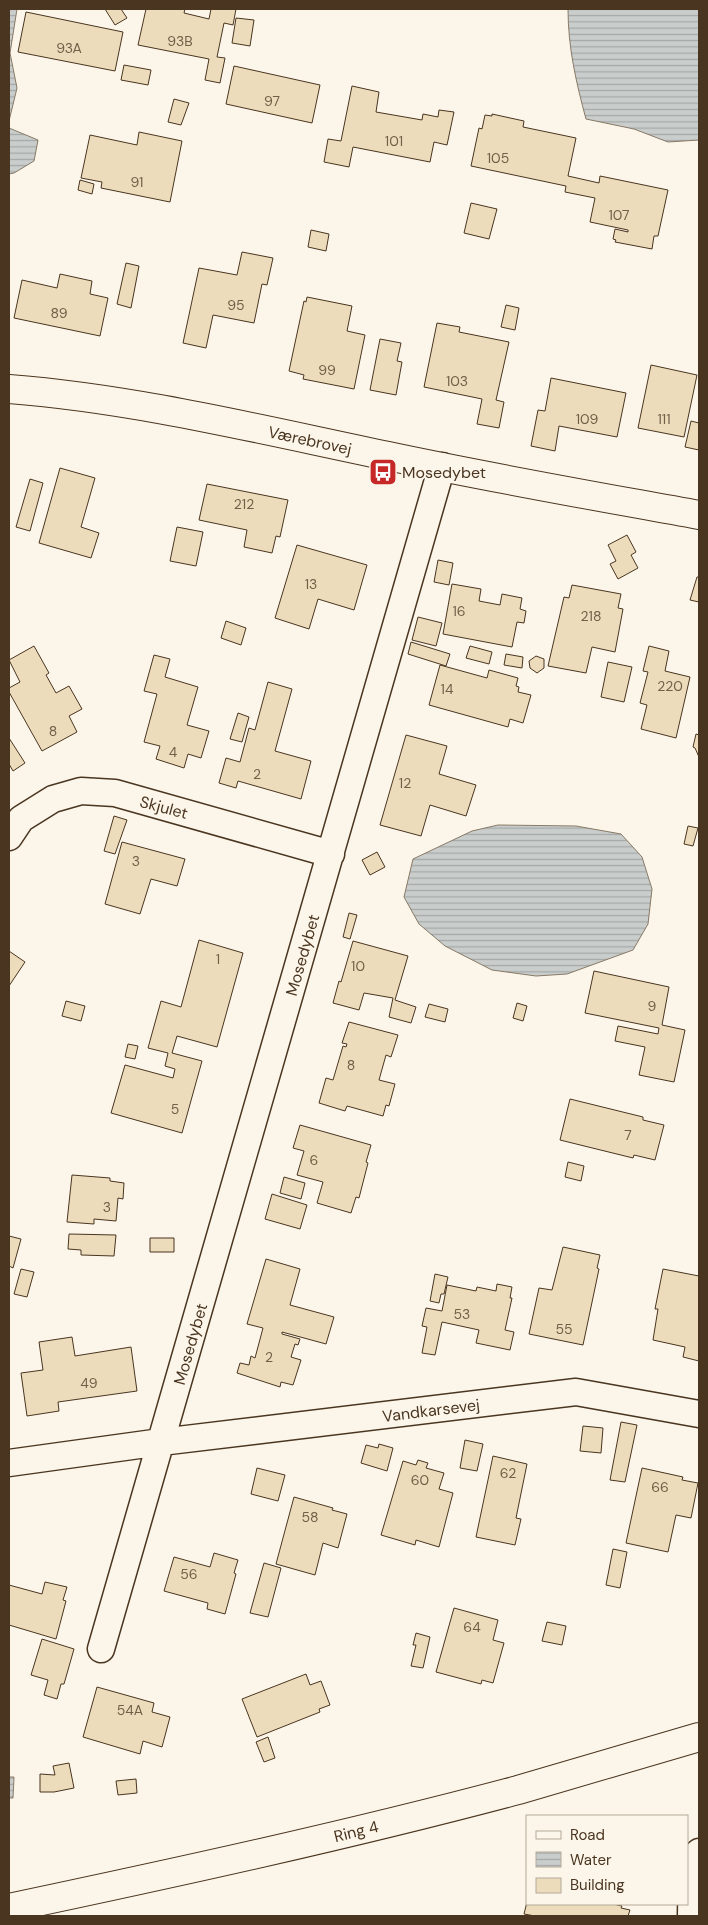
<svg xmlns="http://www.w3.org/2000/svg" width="708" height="1925" font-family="'DM Sans',sans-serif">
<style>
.water{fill:url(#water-rules);stroke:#887966}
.building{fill:#ecdcbc;stroke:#4a3520}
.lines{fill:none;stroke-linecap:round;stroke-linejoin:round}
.street-casing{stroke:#4a3520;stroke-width:29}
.secondary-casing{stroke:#4a3520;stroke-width:30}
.primary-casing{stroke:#4a3520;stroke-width:30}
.street{stroke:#fbf6e9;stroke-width:26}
.secondary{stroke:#fbf6e9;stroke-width:28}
.primary{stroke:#fbf6e9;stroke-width:28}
.labels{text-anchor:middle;stroke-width:4;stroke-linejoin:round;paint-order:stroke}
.number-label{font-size:14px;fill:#725f47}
.street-label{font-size:16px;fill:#4a3520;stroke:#fbf6e9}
.poi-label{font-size:16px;fill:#4a3520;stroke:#fbf6e9;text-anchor:start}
</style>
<defs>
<pattern id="water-rules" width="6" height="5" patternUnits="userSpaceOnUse" patternTransform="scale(1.25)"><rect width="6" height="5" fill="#c9cecd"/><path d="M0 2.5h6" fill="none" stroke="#a5a8a6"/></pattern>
</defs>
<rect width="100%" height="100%" fill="#fbf6e9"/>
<path class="water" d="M 9,9 L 17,9 L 10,53 L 17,88 L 9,121 Z
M 568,9 L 699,9 L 699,140 L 668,142 L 634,129 L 586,119 C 576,82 568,47 568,9 Z
M 9,128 L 38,140 L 34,161 L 14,173 L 9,174 Z
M 498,825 L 576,826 L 621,834 L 642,857 L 652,889 L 648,924 L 633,950 L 567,974 L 536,976 L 492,970 L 445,946 L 419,924 L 404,897 L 413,859 L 472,831 Z
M 9,1777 L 14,1777 L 13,1798 L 9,1798 Z"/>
<path class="building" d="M 105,9 L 121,9 L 127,18 L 115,25 Z
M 146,9 L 185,9 L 184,13 L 209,19 L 211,9 L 236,9 L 233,25 L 224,23 L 217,57 L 225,58 L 220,83 L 205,80 L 209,59 L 138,45 Z
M 26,12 L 123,32 L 115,71 L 18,52 Z
M 236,18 L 254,20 L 250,46 L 232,43 Z
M 124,65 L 151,70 L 148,85 L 121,80 Z
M 234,66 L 320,85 L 312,123 L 226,104 Z
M 352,86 L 379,92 L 376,112 L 422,120 L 423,114 L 438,117 L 439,110 L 454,112 L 447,145 L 434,142 L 430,162 L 353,147 L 349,167 L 324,162 L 328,139 L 341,141 Z
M 174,99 L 189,103 L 181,125 L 168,122 Z
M 492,114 L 524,121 L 523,127 L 576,138 L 568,176 L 599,183 L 600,176 L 668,190 L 658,236 L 654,236 L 652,249 L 615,242 L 616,240 L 613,239 L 615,229 L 628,232 L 628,230 L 590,222 L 595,198 L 565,192 L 566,186 L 471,166 L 479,128 L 482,129 L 485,115 L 492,116 Z
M 139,132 L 182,141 L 170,202 L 101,188 L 102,182 L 81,178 L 90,135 L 137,145 Z
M 80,180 L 94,184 L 92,194 L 78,190 Z
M 471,203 L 497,209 L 489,239 L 464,233 Z
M 311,230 L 329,234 L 326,251 L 308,247 Z
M 242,252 L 273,258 L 267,285 L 262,284 L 254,323 L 213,315 L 206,348 L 183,343 L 199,268 L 237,275 Z
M 126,263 L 139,266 L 131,308 L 117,304 Z
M 60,274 L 92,281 L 90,294 L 108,298 L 100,336 L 14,318 L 22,280 L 57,288 Z
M 307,297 L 352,306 L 347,331 L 365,335 L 354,389 L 303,379 L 304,375 L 289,371 L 304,301 L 306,302 Z
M 506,305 L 519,308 L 515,330 L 501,327 Z
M 437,323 L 460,327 L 459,332 L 509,342 L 496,400 L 504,402 L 499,428 L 477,424 L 482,399 L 424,387 Z
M 380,339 L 401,343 L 397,361 L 402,362 L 396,395 L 370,390 Z
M 651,365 L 697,375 L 684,437 L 638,428 Z
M 551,378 L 626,393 L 617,437 L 559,426 L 555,451 L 531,446 L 538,410 L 545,411 Z
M 691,421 L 699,423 L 699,450 L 685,447 Z
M 60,468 L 95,478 L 81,527 L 99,533 L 91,558 L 39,543 Z
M 30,479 L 43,483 L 30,531 L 16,527 Z
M 207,484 L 288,500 L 280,537 L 276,536 L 272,553 L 244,547 L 247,530 L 199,520 Z
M 177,527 L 203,532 L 196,566 L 170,561 Z
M 627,535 L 636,552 L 631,555 L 638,568 L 618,579 L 610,564 L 616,561 L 608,545 Z
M 297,545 L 367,565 L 354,610 L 318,599 L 309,629 L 275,618 Z
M 438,560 L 453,563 L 449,585 L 434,582 Z
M 697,577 L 699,577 L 699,602 L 690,600 Z
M 452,584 L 481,589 L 479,601 L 500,605 L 502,594 L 522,598 L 520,609 L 526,611 L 524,623 L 517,622 L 512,647 L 443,634 Z
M 572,585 L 621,594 L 618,608 L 623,609 L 615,652 L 592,647 L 586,673 L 548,666 L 564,597 L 569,598 Z
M 418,617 L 442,623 L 436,646 L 412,640 Z
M 226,621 L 246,628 L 241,645 L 221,638 Z
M 411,642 L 450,654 L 446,666 L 408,654 Z
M 34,646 L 49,673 L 46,675 L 56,693 L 69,686 L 82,709 L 69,716 L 77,732 L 42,751 L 9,692 L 9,688 L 20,682 L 9,660 Z
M 470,646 L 492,652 L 489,664 L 466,658 Z
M 649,646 L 669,651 L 665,671 L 690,677 L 676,738 L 641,729 L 647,705 L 640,703 L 648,672 L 643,671 Z
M 506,654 L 523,657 L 522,668 L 504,665 Z
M 154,655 L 170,659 L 165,677 L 198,687 L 187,725 L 209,731 L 201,758 L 188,754 L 184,768 L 156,759 L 160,746 L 144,742 L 157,694 L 144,691 Z
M 536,656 L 544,659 L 544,668 L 537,673 L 530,668 L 529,661 Z
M 608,662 L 632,667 L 624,702 L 601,697 Z
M 440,665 L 487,678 L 489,670 L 518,678 L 516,686 L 519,687 L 518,692 L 531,695 L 523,723 L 510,719 L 508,727 L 429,705 Z
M 268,682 L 292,689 L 275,751 L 311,761 L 301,799 L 238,781 L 236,788 L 219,783 L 226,758 L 240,762 L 249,728 L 255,730 Z
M 238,713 L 249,717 L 242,742 L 230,739 Z
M 696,734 L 699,735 L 699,757 L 695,748 L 693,747 Z
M 406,735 L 447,746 L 439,774 L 476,785 L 466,816 L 430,805 L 421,836 L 380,825 Z
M 9,738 L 25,763 L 13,771 L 9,764 Z
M 114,816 L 127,820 L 115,854 L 104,851 Z
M 688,826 L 698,828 L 693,846 L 684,844 Z
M 122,842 L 185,859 L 177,886 L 151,879 L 140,914 L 105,904 Z
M 377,852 L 385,867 L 370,875 L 362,860 Z
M 349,913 L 357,915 L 350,939 L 343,937 Z
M 199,940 L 243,953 L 217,1047 L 177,1036 L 172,1053 L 202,1061 L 182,1133 L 111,1113 L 125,1065 L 173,1078 L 175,1069 L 165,1066 L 168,1053 L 148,1048 L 161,1001 L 181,1007 Z
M 353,941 L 408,956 L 395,1000 L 416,1007 L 411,1023 L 389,1017 L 393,998 L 364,993 L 359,1010 L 333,1003 L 339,981 L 341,982 Z
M 9,951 L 25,962 L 9,986 Z
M 594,971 L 669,987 L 662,1025 L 685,1030 L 674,1082 L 639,1075 L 645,1047 L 615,1041 L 618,1026 L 658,1034 L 659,1028 L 585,1013 Z
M 66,1001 L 85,1006 L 81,1021 L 62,1016 Z
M 517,1003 L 527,1006 L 523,1021 L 513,1018 Z
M 429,1004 L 448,1009 L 445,1022 L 425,1017 Z
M 349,1022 L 398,1035 L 391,1057 L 386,1055 L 379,1080 L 395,1084 L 389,1106 L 386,1105 L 383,1116 L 347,1106 L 345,1111 L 319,1103 L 326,1078 L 333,1080 L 343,1046 L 346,1047 L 347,1044 L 342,1043 Z
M 128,1044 L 138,1046 L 135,1059 L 125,1057 Z
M 570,1099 L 643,1117 L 643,1120 L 664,1125 L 655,1160 L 634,1155 L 633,1158 L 560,1140 Z
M 300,1125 L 371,1145 L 366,1162 L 368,1163 L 359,1198 L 356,1197 L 351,1213 L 317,1203 L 323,1182 L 297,1175 L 304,1151 L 293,1148 Z
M 568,1162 L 584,1166 L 581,1181 L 565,1177 Z
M 72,1175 L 110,1178 L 110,1181 L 124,1183 L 123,1199 L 118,1198 L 116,1221 L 94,1219 L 94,1224 L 67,1222 Z
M 284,1177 L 305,1183 L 301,1199 L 280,1193 Z
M 272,1194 L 307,1205 L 300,1229 L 265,1219 Z
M 69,1234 L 116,1235 L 114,1256 L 81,1255 L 81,1250 L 68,1249 Z
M 9,1236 L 21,1239 L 13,1268 L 9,1266 Z
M 150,1238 L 174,1238 L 174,1252 L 150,1252 Z
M 563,1247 L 600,1255 L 597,1268 L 599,1269 L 583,1345 L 529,1334 L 539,1288 L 552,1290 Z
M 266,1259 L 300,1269 L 290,1305 L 334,1317 L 326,1344 L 282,1332 L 282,1334 L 300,1339 L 298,1345 L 295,1344 L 291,1357 L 301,1360 L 293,1385 L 281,1382 L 280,1387 L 237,1373 L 240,1363 L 249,1365 L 251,1356 L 255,1358 L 263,1328 L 247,1324 Z
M 21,1269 L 34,1272 L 27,1297 L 14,1294 Z
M 663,1269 L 699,1276 L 699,1361 L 683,1357 L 685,1347 L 653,1340 L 658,1309 L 655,1309 Z
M 435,1274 L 448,1277 L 444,1294 L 441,1294 L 439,1303 L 430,1301 Z
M 497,1284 L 512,1287 L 510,1298 L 512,1298 L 505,1330 L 514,1332 L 510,1350 L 476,1343 L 479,1330 L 442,1322 L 435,1355 L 422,1353 L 427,1327 L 422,1326 L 426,1308 L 442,1311 L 447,1285 L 476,1291 L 477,1287 L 496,1291 Z
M 72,1337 L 75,1356 L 131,1347 L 137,1391 L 58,1402 L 59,1411 L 27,1416 L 21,1373 L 43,1370 L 39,1342 Z
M 621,1422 L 637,1425 L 625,1482 L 610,1480 Z
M 583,1426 L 603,1428 L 601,1453 L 580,1451 Z
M 465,1440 L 483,1444 L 477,1471 L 460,1468 Z
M 379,1444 L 393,1448 L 387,1471 L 361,1463 L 366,1445 L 378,1448 Z
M 493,1456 L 527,1464 L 516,1518 L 521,1519 L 515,1545 L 476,1537 Z
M 418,1460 L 428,1463 L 426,1468 L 444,1473 L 439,1489 L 453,1493 L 439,1547 L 416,1540 L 415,1545 L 381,1535 L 403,1461 L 416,1465 Z
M 257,1468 L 285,1475 L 278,1501 L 251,1494 Z
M 642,1468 L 683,1477 L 682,1480 L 698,1483 L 691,1518 L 676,1515 L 668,1552 L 626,1543 Z
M 294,1497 L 333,1508 L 332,1510 L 347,1514 L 338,1548 L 323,1543 L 315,1575 L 276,1564 Z
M 613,1549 L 627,1552 L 620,1588 L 606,1585 Z
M 214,1553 L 238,1560 L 234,1573 L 236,1574 L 225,1614 L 207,1609 L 208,1603 L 164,1591 L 174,1557 L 210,1567 Z
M 264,1563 L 281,1568 L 268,1617 L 250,1613 Z
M 45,1582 L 67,1587 L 63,1600 L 66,1601 L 56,1639 L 9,1625 L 9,1585 L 42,1594 Z
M 454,1608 L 498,1620 L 493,1640 L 504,1643 L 493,1683 L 482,1680 L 481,1684 L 436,1672 Z
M 547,1622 L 566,1626 L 562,1645 L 542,1641 Z
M 416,1633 L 430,1637 L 423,1668 L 411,1666 L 416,1645 L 413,1645 Z
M 42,1639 L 74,1649 L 64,1684 L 61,1684 L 57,1699 L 44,1695 L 48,1680 L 31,1675 Z
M 306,1674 L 310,1685 L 321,1681 L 330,1705 L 319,1709 L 320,1712 L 257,1737 L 242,1699 Z
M 97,1687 L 154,1703 L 152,1712 L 170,1717 L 162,1747 L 143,1741 L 140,1754 L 83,1737 Z
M 268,1737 L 275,1758 L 264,1762 L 256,1742 Z
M 69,1763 L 74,1788 L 54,1792 L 40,1792 L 40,1774 L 55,1775 L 53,1766 Z
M 136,1779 L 137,1793 L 118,1795 L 116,1781 Z
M 527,1902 L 527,1904 L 613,1904 L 622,1906 L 621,1908 L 630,1910 L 628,1916 L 535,1916 L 524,1914 Z"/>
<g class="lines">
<defs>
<path id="street" d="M 9,837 L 21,819 L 53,799 L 81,791 L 115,793 L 331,854
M 9,1463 L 161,1442 L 576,1392 L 699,1414
M 101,1649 L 442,466
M 691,1916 L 692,1859 L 699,1852"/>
<path id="secondary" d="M 9,389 C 137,399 262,430 388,456 C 491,478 595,496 699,515"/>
<path id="primary" d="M 9,1908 C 179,1872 349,1835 518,1790 C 578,1773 639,1754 699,1737"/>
</defs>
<use href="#street" class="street-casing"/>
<use href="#secondary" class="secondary-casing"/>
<use href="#primary" class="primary-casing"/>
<use href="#street" class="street"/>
<use href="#secondary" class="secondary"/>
<use href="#primary" class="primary"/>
</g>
<defs>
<symbol id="bus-square" viewBox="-11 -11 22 22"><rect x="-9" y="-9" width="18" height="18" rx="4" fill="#c62828" stroke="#fbf6e9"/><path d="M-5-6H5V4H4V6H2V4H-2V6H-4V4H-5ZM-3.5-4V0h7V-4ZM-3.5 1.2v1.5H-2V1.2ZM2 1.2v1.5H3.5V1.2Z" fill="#fff"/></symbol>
</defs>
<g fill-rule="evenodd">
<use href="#bus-square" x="367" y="456" width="32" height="32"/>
</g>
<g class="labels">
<g class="number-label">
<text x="180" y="46">93B</text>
<text x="69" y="53">93A</text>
<text x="272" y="106">97</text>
<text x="394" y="146">101</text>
<text x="498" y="163">105</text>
<text x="137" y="187">91</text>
<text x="619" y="220">107</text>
<text x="236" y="310">95</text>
<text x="59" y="318">89</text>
<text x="327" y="375">99</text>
<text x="457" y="386">103</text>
<text x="587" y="424">109</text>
<text x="664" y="424">111</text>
<text x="244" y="509">212</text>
<text x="311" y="589">13</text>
<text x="459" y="616">16</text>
<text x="591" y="621">218</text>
<text x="670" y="691">220</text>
<text x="447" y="694">14</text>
<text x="53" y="736">8</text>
<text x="173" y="757">4</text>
<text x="257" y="779">2</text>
<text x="405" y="788">12</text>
<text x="136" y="866">3</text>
<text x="218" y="964">1</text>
<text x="358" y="971">10</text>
<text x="652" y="1011">9</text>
<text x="351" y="1070">8</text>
<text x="175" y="1114">5</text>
<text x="628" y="1140">7</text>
<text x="314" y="1165">6</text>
<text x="107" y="1212">3</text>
<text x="462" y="1319">53</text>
<text x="564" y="1334">55</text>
<text x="269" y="1362">2</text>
<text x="89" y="1388">49</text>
<text x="508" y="1478">62</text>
<text x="420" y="1485">60</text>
<text x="660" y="1492">66</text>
<text x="310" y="1522">58</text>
<text x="189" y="1579">56</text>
<text x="472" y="1632">64</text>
<text x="130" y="1715">54A</text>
</g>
<g class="street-label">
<text transform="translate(310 440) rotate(12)" y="6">Værebrovej</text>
<text transform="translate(164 807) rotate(15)" y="6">Skjulet</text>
<text transform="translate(302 955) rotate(-74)" y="6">Mosedybet</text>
<text transform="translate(190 1344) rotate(-74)" y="6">Mosedybet</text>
<text transform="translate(431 1410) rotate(-7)" y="6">Vandkarsevej</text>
<text transform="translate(356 1831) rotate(-14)" y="6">Ring 4</text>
</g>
<g class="poi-label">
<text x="402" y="478">Mosedybet</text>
</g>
</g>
<rect width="708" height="1925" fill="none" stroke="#4a3520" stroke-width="20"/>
<rect x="526" y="1815" width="162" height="90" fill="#fbf6e9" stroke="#b4a999"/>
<rect x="536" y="1831" width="25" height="8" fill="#fbf6e9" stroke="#b4a999"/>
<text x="570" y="1840" font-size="15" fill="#4a3520">Road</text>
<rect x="536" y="1852" width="25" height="15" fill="url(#water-rules)" stroke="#b4a999"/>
<text x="570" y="1865" font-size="15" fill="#4a3520">Water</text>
<rect x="536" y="1878" width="25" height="15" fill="#ecdcbc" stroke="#b4a999"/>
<text x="570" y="1890" font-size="15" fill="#4a3520">Building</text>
</svg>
